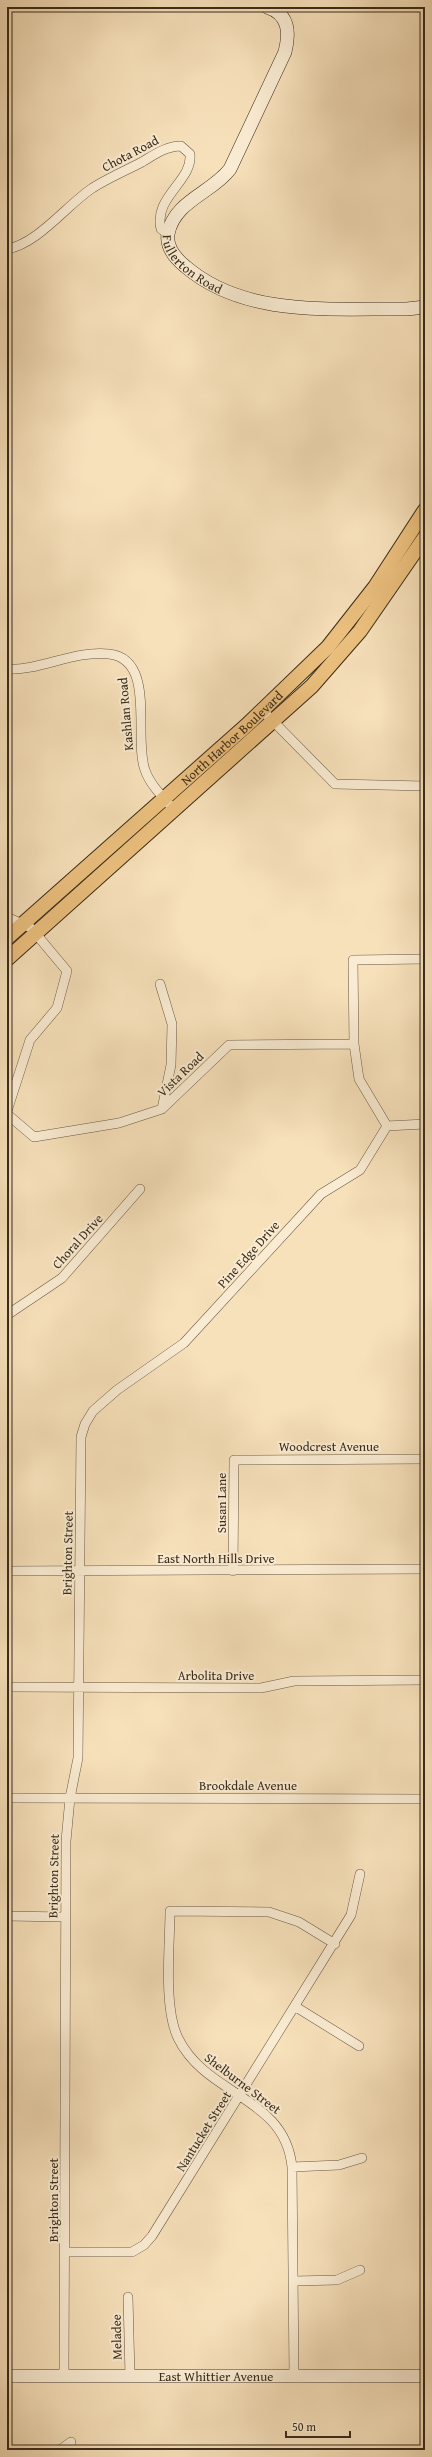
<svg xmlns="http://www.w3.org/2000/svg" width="432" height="2457" font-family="'Gentium Book Plus',serif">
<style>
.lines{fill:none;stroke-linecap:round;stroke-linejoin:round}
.street-casing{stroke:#685842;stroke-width:10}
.secondary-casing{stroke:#392b1a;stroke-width:14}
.primary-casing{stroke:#392b1a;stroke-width:16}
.street{stroke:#faecd3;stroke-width:9}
.secondary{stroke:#faecd3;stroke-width:13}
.primary{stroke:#ecc07e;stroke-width:14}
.labels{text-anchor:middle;stroke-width:4;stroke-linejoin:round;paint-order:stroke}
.street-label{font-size:13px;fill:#392b1a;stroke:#faecd3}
</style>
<rect width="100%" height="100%" fill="#f7e1bb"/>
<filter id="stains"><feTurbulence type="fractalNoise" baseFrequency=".005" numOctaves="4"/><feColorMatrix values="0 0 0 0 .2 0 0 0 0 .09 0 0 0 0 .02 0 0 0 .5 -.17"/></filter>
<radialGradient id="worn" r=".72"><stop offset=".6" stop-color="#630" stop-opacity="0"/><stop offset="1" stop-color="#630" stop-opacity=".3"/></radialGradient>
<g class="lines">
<defs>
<path id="street" d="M 7,249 C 37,244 65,207 91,189 C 106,179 125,171 142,162 C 154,155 166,146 181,146 L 190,154 C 193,181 153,197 161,229 L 168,234
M 7,669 C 41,671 73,650 109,654 C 157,659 133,738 145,770 C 150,785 164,798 174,810
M 262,710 L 335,784 L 425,786
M 7,917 L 31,928 L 67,971 L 57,1008 L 30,1040 L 7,1111
M 160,984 L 172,1024 L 171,1065 L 162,1109
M 7,1114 L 34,1137 L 119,1123 L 162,1109 L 229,1045 L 354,1044
M 387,1126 L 359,1079 L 354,1044 L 353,960 L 425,959
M 387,1126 L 425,1124
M 7,1315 L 62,1278 L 140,1189
M 7,1571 L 425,1569
M 233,1571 L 234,1460 L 425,1459
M 7,1687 L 261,1688 L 294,1681 L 425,1680
M 7,1798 L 425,1799
M 7,1916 L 65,1917
M 296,2007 L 359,2046
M 292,2167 L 339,2165 L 362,2158
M 66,2252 L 132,2252 L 144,2245 L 152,2236 L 351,1915 L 360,1874
M 294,2281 L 337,2280 L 360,2270
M 128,2297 L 130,2376
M 294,2375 L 292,2167 C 285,2096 207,2097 178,2038 C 163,2007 170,1945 170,1911 L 269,1912 L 299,1922 L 335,1944
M 64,2377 L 66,1841 L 70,1798 L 78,1758 L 81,1437 L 85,1424 L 93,1411 L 117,1390 L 184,1343 L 321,1194 L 360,1170 L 387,1126
M 60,2450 L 71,2442"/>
<g id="secondary">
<path id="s1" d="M 267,7 C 289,14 290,32 285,52 L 230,169 C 212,193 174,201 168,234 C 166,247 176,259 186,267 C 246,318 334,308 407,309 L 425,307"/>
<path id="s2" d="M 7,2376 L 425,2376"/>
</g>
<g id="primary">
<path id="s3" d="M 7,938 L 247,725 L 328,647 L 375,587 L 425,510"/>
<path d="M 7,959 L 312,686 L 360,631 L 425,537"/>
</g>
</defs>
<use href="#street" class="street-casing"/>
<use href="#secondary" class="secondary-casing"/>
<use href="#primary" class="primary-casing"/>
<use href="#street" class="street"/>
<use href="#secondary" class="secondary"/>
<use href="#primary" class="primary"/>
</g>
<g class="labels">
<g class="street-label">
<text transform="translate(130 153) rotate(-28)" y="5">Chota Road</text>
<text dy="5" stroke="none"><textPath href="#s1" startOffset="317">Fullerton Road</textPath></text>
<text transform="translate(125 714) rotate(-95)" y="5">Kashlan Road</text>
<text dy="5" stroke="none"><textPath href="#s3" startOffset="301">North Harbor Boulevard</textPath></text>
<text transform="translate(180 1074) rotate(-44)" y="5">Vista Road</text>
<text transform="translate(77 1241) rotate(-48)" y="5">Choral Drive</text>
<text transform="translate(248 1254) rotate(-48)" y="5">Pine Edge Drive</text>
<text x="329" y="1451">Woodcrest Avenue</text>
<text transform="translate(221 1503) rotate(-90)" y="5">Susan Lane</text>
<text transform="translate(67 1553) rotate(-89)" y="5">Brighton Street</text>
<text x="216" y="1563">East North Hills Drive</text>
<text x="216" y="1680">Arbolita Drive</text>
<text x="248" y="1790">Brookdale Avenue</text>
<text transform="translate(53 1876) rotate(-89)" y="5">Brighton Street</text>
<text transform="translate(243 2083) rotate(37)" y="5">Shelburne Street</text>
<text transform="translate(203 2131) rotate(-58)" y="5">Nantucket Street</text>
<text transform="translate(53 2200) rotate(-90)" y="5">Brighton Street</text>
<text transform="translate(116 2337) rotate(-91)" y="5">Meladee</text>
<text dy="5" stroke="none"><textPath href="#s2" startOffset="209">East Whittier Avenue</textPath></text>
</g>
</g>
<rect width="432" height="2457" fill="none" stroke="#f7e1bb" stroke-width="24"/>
<rect x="8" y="8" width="416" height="2441" fill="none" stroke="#392b1a" stroke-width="2"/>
<rect x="12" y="12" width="408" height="2433" fill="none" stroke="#392b1a"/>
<path d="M286 2431v6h64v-6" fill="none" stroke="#392b1a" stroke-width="2"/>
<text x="292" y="2431" font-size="12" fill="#392b1a" stroke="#faecd3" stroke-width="3" paint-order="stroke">50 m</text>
<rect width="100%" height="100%" filter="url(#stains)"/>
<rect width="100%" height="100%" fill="url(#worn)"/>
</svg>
